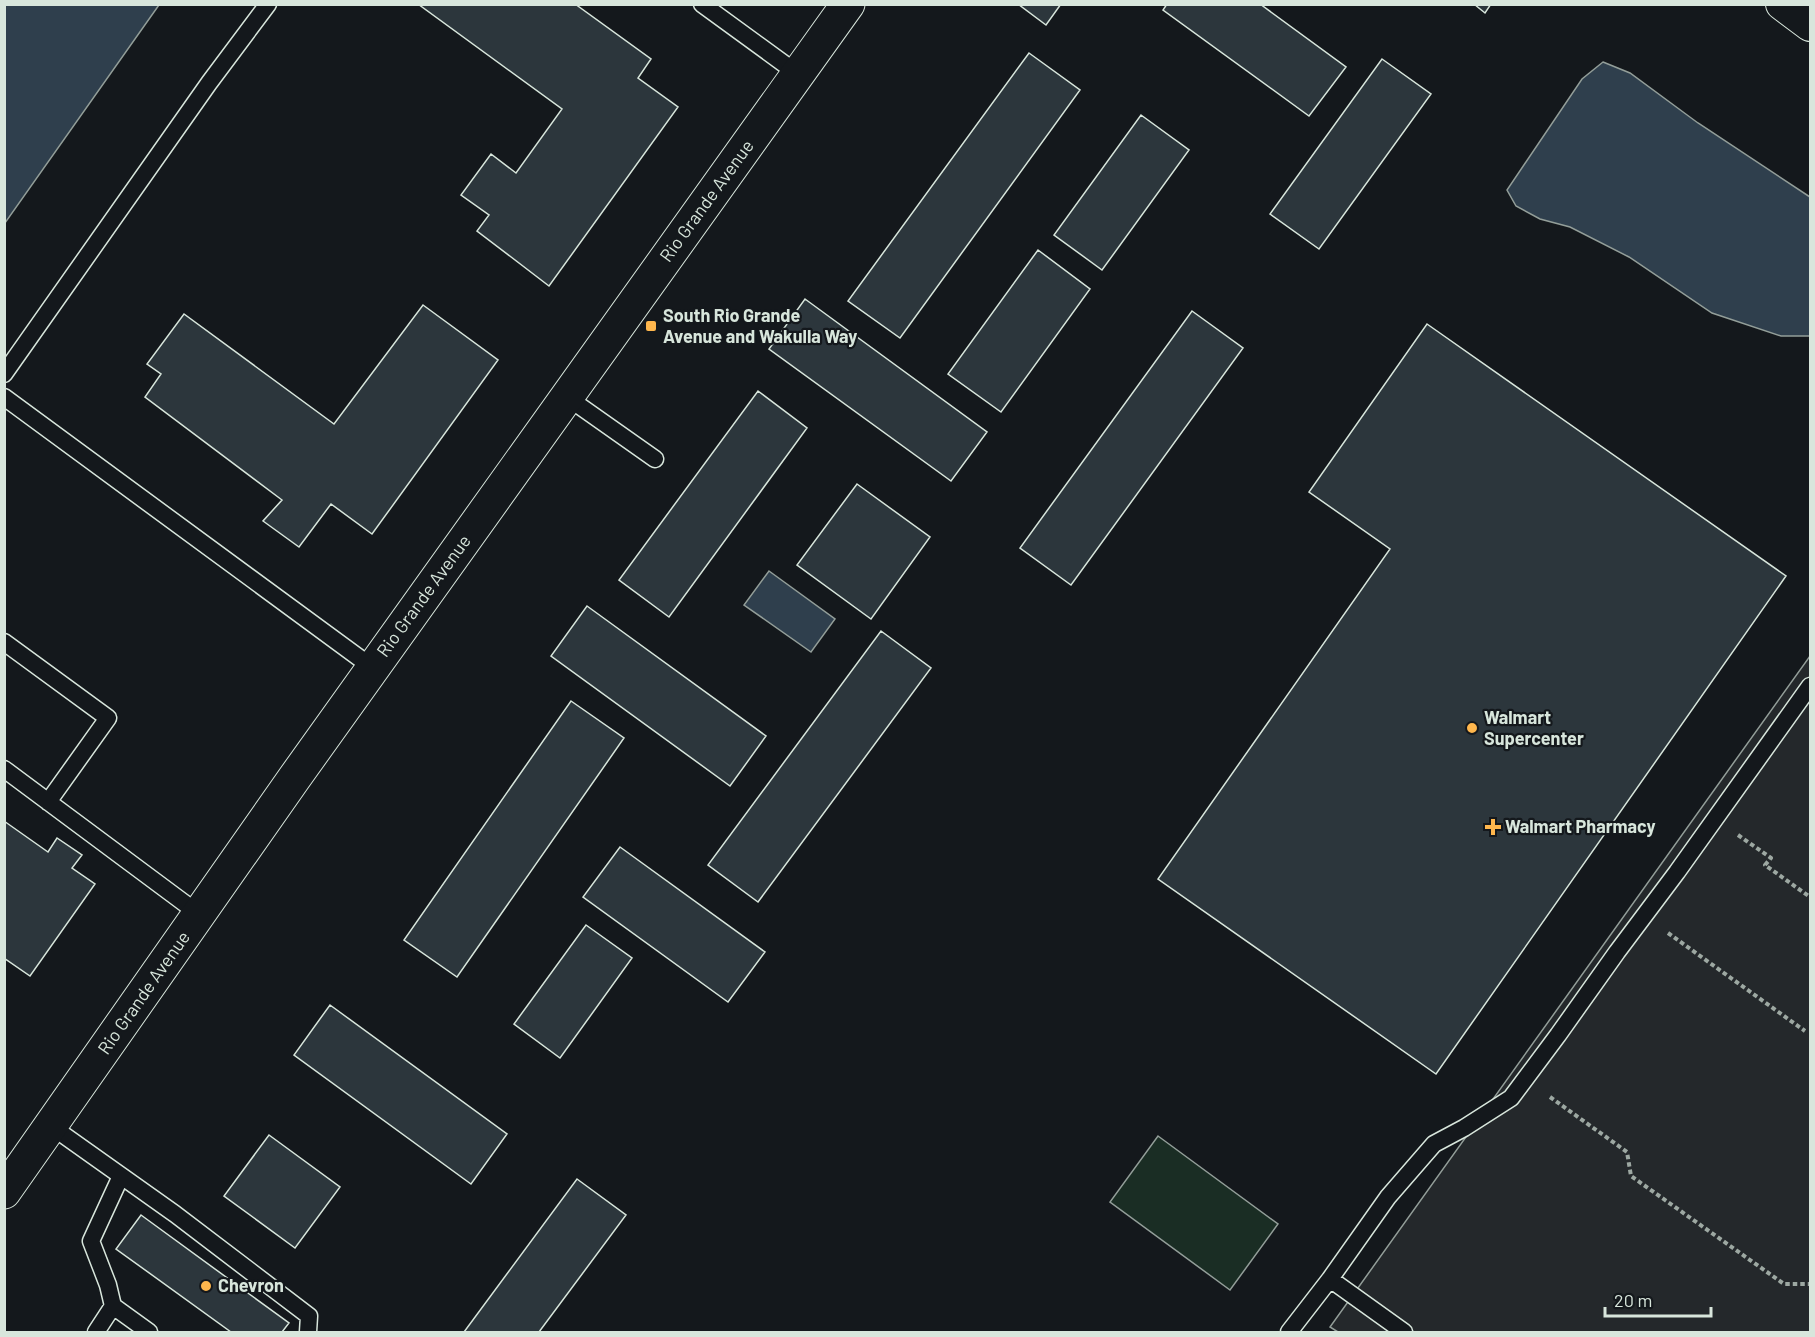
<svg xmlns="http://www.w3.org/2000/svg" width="1815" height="1337" font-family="Barlow,sans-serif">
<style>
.green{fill:#1a2d24;stroke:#939e99;stroke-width:1.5}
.parking{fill:#24282b;stroke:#939e99;stroke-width:1.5}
.water{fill:#2f3f4d;stroke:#939e99;stroke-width:1.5}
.building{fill:#2c363c;stroke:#d8e6dc;stroke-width:1.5}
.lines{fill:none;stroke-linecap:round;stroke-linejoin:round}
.lane-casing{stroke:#d8e6dc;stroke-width:19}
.street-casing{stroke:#d8e6dc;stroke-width:34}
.secondary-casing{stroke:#d8e6dc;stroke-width:35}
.path{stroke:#9da8a2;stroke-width:4;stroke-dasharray:4.5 3;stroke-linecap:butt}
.lane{stroke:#14181c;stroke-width:16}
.street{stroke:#14181c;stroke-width:32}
.secondary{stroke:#14181c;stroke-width:33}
.poi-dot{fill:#ffb74d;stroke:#14181c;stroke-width:2}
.labels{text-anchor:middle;stroke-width:4.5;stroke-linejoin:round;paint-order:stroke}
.street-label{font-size:18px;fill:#d8e6dc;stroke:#14181c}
.poi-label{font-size:18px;font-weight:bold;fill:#d8e6dc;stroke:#14181c;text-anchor:start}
</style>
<rect width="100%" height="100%" fill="#14181c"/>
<path class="green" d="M 1158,1136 L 1278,1224 L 1230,1290 L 1110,1202 Z"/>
<path class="parking" d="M 1810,656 L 1810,1332 L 1338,1332 L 1330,1327 Z"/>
<path class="water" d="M 5,4 L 159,5 L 5,223 L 4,5 Z
M 1603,62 L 1630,73 L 1698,123 L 1810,197 L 1810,336 L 1781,336 L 1712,313 L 1629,257 L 1570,227 L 1540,219 L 1516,206 L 1507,190 L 1582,79 Z
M 769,571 L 835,619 L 811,652 L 744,605 Z"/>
<path class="building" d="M 418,4 L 575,4 L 651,59 L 638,78 L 678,107 L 549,286 L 477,231 L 489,215 L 461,195 L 491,154 L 516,173 L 562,109 Z
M 1018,4 L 1061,4 L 1046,25 Z
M 1167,4 L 1260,4 L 1346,67 L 1309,116 L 1163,10 Z
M 1474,4 L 1491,4 L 1485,13 Z
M 1029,53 L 1080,90 L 900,338 L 848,301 Z
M 1382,59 L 1431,94 L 1319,249 L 1270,214 Z
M 1141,115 L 1189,150 L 1102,270 L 1054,235 Z
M 1038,250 L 1090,289 L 1001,412 L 948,374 Z
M 805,299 L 987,432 L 951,481 L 769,349 Z
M 423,305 L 498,360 L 372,534 L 331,504 L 299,547 L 263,521 L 282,500 L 145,397 L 161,374 L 147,364 L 184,314 L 334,424 Z
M 1192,311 L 1243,348 L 1071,585 L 1020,548 Z
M 1427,324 L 1786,576 L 1436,1074 L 1158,879 L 1390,549 L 1309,492 Z
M 758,391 L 807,428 L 669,617 L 619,580 Z
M 857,484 L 930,537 L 871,619 L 797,565 Z
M 587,606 L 766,736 L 730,786 L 551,656 Z
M 881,631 L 931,668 L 758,902 L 708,865 Z
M 571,701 L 624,738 L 457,977 L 404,940 Z
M 4,821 L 48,852 L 57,838 L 82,855 L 72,868 L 95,884 L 30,976 L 4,958 Z
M 620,847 L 765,952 L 728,1002 L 583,897 Z
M 586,925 L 632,958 L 560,1058 L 514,1024 Z
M 330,1005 L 507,1134 L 471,1184 L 294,1055 Z
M 269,1135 L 340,1187 L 295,1248 L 224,1196 Z
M 577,1179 L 626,1215 L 539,1332 L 464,1332 Z
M 141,1215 L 289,1323 L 282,1332 L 231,1332 L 116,1249 Z"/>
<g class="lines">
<defs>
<path id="lane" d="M 702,4 L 798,74
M 4,374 L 209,83 L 268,4
M 4,397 L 373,668
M 567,397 L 655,459
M 4,642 L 108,718 L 48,802
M 4,769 L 199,914
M 51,1126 L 175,1214 L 309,1316 L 308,1332
M 113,1306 L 149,1332
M 96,1332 L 113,1306 L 108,1285 L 91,1241 L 121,1176
M 1289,1332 L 1330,1279
M 1404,1332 L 1330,1279 L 1388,1197 L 1434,1144 L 1464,1128 L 1511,1098 L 1558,1035 L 1617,952 L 1677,872 L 1810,686"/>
<path id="street" d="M 1782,4 L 1810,25"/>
<path id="secondary" d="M 4,1192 L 295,777 L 848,4"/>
</defs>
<use href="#lane" class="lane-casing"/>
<use href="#street" class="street-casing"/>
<use href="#secondary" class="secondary-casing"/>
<path class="path" d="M 1738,835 L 1771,858 L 1765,865 L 1810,897
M 1668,933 L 1805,1031
M 1550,1097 L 1627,1152 L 1631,1176 L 1784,1284 L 1810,1284"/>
<use href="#lane" class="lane"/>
<use href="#street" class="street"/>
<use href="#secondary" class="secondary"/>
</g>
<g class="poi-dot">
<rect x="645" y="320" width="12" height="12" rx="3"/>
<circle cx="1472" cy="728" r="6"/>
<path d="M1490 818h6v6h6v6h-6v6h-6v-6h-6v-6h6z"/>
<circle cx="206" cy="1286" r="6"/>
</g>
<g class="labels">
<g class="street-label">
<text transform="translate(707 201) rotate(-54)" y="6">Rio Grande Avenue</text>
<text transform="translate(424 596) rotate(-54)" y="6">Rio Grande Avenue</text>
<text transform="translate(144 993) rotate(-55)" y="6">Rio Grande Avenue</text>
</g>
<g class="poi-label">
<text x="663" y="322">South Rio Grande<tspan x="663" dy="21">Avenue and Wakulla Way</tspan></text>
<text x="1484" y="724">Walmart<tspan x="1484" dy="21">Supercenter</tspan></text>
<text x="1505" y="833">Walmart Pharmacy</text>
<text x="218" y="1292">Chevron</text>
</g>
</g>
<rect width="1815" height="1337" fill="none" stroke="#d8e6dc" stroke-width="12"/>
<path d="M1605 1307v9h106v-9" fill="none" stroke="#d8e6dc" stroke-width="3"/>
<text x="1614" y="1307" font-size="18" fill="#d8e6dc" stroke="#14181c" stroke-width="4.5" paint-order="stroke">20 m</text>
</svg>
